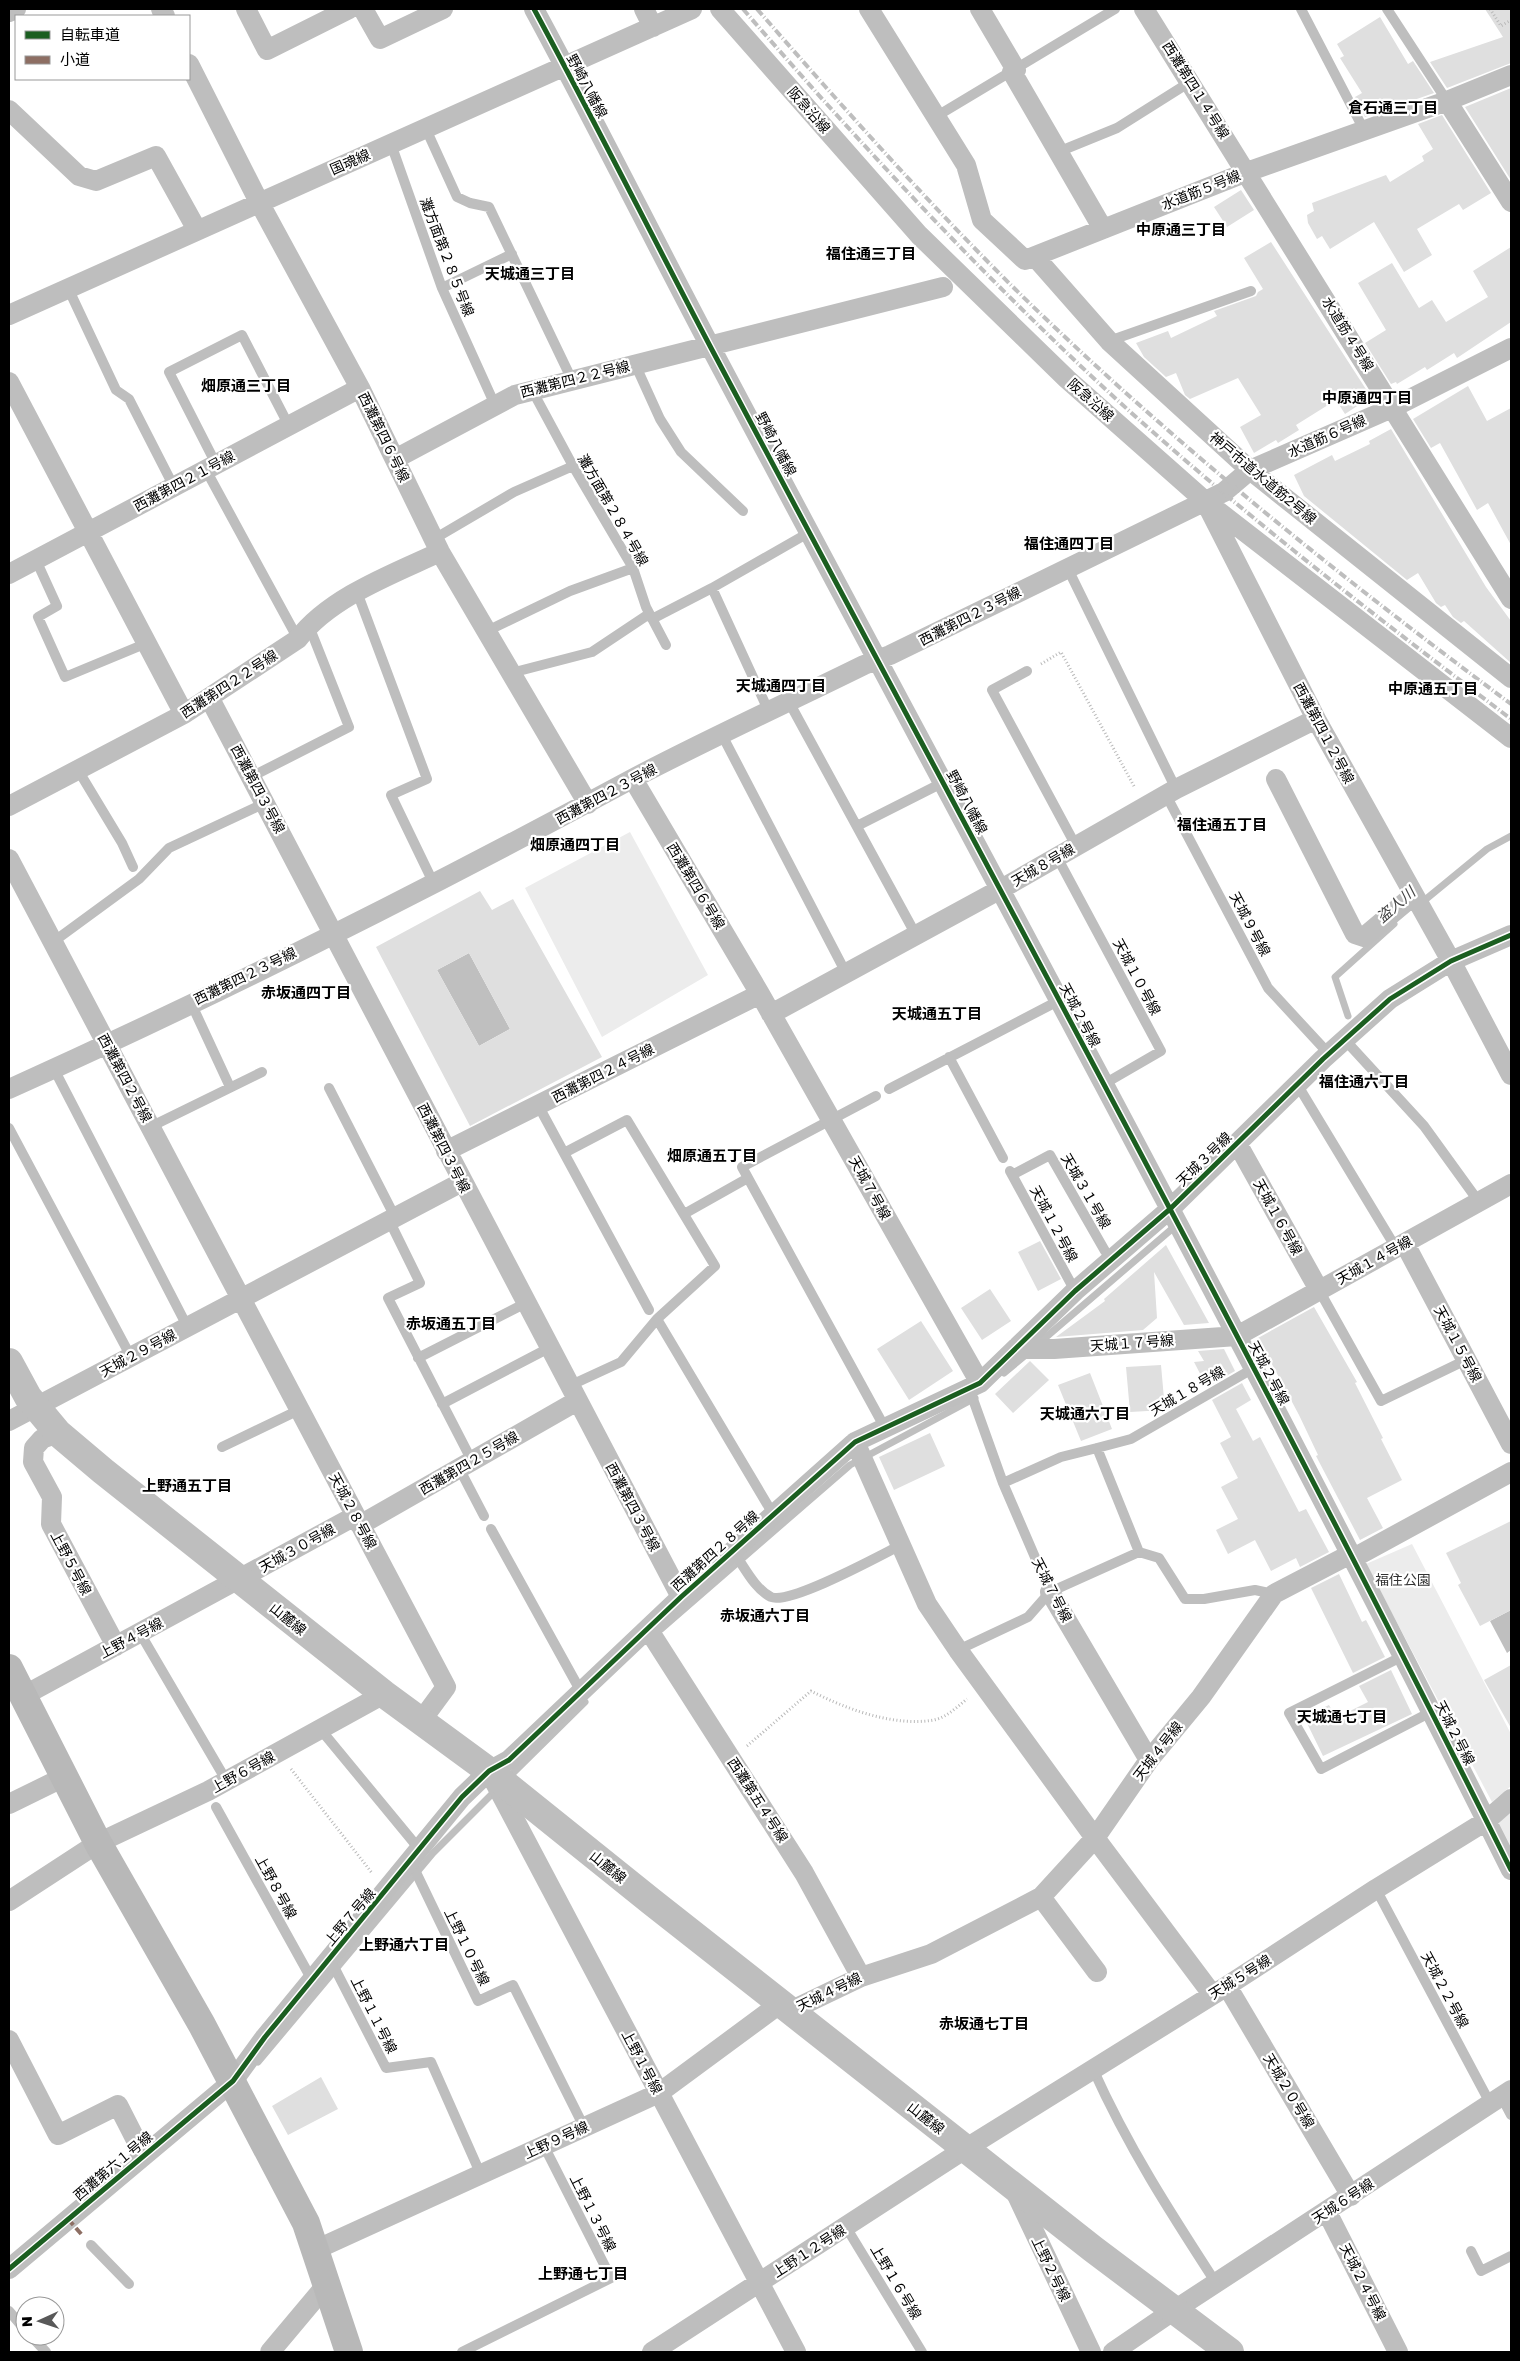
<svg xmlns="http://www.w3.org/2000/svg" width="1520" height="2361" font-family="'Golos Text','Noto Sans JP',sans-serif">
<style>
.green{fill:#ececec}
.water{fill:#bfbfbf}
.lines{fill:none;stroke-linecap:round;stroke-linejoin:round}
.stream{stroke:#bfbfbf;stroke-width:7}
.building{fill:#dfdfdf;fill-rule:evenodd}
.path{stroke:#b9b9b9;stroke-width:3;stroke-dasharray:1 2.5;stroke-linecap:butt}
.lane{stroke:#bebebe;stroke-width:10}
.street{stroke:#bebebe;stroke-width:20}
.secondary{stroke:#b8b8b8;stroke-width:28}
.primary{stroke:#bebebe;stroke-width:28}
.rail{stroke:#bebebe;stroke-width:4;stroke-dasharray:8 2.5 1 2.5;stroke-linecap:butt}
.quiet{stroke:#8d6e63;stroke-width:4;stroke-dasharray:8 4;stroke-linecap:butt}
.cycleway-casing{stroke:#fff;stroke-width:8}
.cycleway{stroke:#1b5e20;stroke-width:5}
.labels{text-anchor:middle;stroke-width:4.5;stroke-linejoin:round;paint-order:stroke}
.street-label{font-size:14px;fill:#000;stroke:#fff}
.park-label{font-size:14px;fill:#333;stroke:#fff}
.neighbourhood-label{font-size:15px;font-weight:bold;fill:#000;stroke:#fff}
.water-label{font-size:15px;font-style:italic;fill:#444;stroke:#fff}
</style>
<rect width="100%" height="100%" fill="#fff"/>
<path class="green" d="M 630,832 L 708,975 L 602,1037 L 525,888 Z
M 1412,1544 L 1511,1734 L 1511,1786 L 1492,1802 L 1366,1564 Z
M 1511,1809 L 1511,1850 L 1497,1824 Z"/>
<path class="water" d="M 469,953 L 510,1029 L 479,1046 L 437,970 Z
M 1511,1610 L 1511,1650 L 1507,1653 L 1490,1621 Z"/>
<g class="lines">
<path class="stream" d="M 1420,904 L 1487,849 L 1511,836
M 1348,1016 L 1335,977 L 1394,924
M 1038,1344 L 1173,1228
M 1004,1373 L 1028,1353
M 661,1629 L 850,1465 L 975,1398
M 507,1779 L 585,1702
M 258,2062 L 433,1853 L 496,1790"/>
</g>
<path class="building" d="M 1485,9 L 1511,9 L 1511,63 L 1447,88 L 1430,62 L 1503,37 Z
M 1380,17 L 1408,64 L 1413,61 L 1434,93 L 1365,117 L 1355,97 L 1362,93 L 1340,58 L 1344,56 L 1337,44 Z
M 1511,88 L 1511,180 L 1465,107 Z
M 1442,115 L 1491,193 L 1463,210 L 1459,204 L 1417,229 L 1432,255 L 1404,272 L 1374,222 L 1330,249 L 1322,236 L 1317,239 L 1308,223 L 1307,215 L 1314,211 L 1312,203 L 1386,175 L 1390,182 L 1424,161 L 1422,156 L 1433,149 L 1418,124 Z
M 1241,190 L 1254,210 L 1227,227 L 1214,207 Z
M 1271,242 L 1371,397 L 1345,414 L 1336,400 L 1296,425 L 1299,430 L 1278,443 L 1276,440 L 1254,453 L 1240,427 L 1261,415 L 1238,378 L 1190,399 L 1185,395 L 1176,373 L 1166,377 L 1144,357 L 1136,343 L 1168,331 L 1171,338 L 1217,316 L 1214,311 L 1256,296 L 1258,292 L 1263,289 L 1244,258 Z
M 1511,247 L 1511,322 L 1457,358 L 1454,353 L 1427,370 L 1425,367 L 1397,384 L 1396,382 L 1391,384 L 1365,343 L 1386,330 L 1358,283 L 1392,263 L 1419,308 L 1432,300 L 1446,322 L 1488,297 L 1473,271 Z
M 1468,386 L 1487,421 L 1511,408 L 1511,545 L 1488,503 L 1477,510 L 1440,443 L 1431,448 L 1413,419 Z
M 1391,429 L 1486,587 L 1511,621 L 1511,663 L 1464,621 L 1461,623 L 1453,617 L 1445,605 L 1441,607 L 1436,603 L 1418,573 L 1407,580 L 1304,496 L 1294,475 L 1332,455 L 1335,461 L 1370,444 L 1369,441 Z
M 480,891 L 492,910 L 513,899 L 602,1057 L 470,1126 L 376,947 ZM 469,953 L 510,1029 L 479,1046 L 437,970 Z
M 1040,1241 L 1061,1279 L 1038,1291 L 1018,1252 Z
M 1166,1245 L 1209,1323 L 1184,1325 L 1154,1272 L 1157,1318 L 1143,1330 L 1056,1337 L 1105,1301 L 1104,1299 Z
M 990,1289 L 1011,1321 L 982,1340 L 961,1308 Z
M 1314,1307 L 1357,1382 L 1355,1383 L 1383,1438 L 1381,1439 L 1402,1480 L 1367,1498 L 1383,1528 L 1360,1540 L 1316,1456 L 1318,1455 L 1299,1415 L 1258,1338 Z
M 921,1321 L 953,1371 L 909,1400 L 877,1349 Z
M 1224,1349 L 1235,1371 L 1207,1387 L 1194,1362 L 1204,1361 L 1198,1351 Z
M 1030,1361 L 1049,1380 L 1013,1413 L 995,1394 Z
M 1161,1365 L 1165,1410 L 1130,1412 L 1126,1367 Z
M 1090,1373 L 1112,1429 L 1081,1441 L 1058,1385 Z
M 1242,1383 L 1251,1400 L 1236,1409 L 1253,1441 L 1260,1437 L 1299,1512 L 1306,1509 L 1329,1552 L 1300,1567 L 1296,1558 L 1271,1571 L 1255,1540 L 1228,1554 L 1216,1530 L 1238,1519 L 1221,1487 L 1238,1478 L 1220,1443 L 1231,1437 L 1212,1400 Z
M 930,1433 L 945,1466 L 894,1490 L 879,1457 Z
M 1511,1521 L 1511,1610 L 1480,1626 L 1458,1585 L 1461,1583 L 1446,1553 Z
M 1339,1574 L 1362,1622 L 1366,1620 L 1385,1657 L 1353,1673 L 1311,1588 Z
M 1511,1665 L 1511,1728 L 1484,1680 Z
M 1391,1670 L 1412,1714 L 1323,1756 L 1304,1717 L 1329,1705 L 1336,1718 L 1368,1702 L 1359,1686 Z
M 321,2077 L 338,2109 L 288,2135 L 272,2106 Z"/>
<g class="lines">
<path class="path" d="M 1490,9 L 1501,26 L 1511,20
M 1041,664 L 1061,652 L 1135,788
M 747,1746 L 811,1691 C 846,1709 894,1727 934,1720 C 947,1717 957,1707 967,1699
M 291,1769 L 372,1873"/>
<path class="lane" d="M 1301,9 L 1364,130
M 1387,9 L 1447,101
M 937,116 L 1115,9
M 426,129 L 457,197 L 470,203 L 489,207 L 572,380
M 391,144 L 442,288 L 495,405
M 1058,152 L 1117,128 L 1190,82
M 68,288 L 116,390 L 129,399 L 174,487
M 442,288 L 512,254
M 1109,341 L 1251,291
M 635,364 L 660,419 L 681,452 L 743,511
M 532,390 L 573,466 L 633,568 L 646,607 L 666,645
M 216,464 L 169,372 L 242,335 L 289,426
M 206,470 L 298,639
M 434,539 L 514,492 L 573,466
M 36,560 L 57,606 L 38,617 L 65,677 L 147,643
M 1067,567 L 1176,789
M 357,592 L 427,779 L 391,795 L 433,882
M 652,619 L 712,588
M 487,631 L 570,591 L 633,568
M 1027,671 L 992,690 L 1076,846
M 511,673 L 592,652 L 649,614
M 789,702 L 916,935
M 769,712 L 712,588 L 810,532
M 722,735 L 846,973
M 78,770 L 122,843 L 133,867
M 251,777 L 349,727 L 309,626
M 1166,795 L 1268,988 L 1329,1054
M 857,826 L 944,782
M 1057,857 L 1161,1051 L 1104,1084
M 53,942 L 139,879 L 169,848 L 265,803
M 191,1003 L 230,1087
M 1345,1040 L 1424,1126 L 1479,1202
M 949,1057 L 1003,1158
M 54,1069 L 187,1326
M 1297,1084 L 1396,1248
M 329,1088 L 395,1217
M 889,1089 L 1060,1000
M 876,1096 L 742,1167 L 885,1428
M 538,1105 L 649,1310
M 150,1127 L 262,1072
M 9,1128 L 131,1357
M 564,1153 L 627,1120 L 715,1266 L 657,1319 L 621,1362 L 569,1386
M 1010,1171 L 1075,1291
M 1012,1175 L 1050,1155 L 1105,1251
M 684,1214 L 748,1178
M 389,1220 L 420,1283 L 388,1298 L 472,1461
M 1319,1290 L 1381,1401 L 1466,1360
M 657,1319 L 773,1514
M 418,1358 L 526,1303
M 969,1388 L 1003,1483 L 1050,1592
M 442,1404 L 549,1348
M 222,1447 L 299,1410
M 459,1468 L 484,1516
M 1003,1483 L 1061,1457 L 1097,1448
M 491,1529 L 580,1690
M 732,1550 C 743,1564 754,1589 771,1597 C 790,1605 879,1556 901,1545
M 1139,1552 L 1097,1448 L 1131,1439 L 1254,1368
M 140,1633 L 226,1780
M 958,1650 L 1028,1617 L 1050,1592 L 1139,1552 L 1159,1558 L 1185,1599 L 1204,1599 L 1255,1590 L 1274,1594
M 1403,1656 L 1289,1713 L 1321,1769 L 1431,1712
M 321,1730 L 420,1850
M 216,1807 L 312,1980
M 411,1862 L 478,2001 L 513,1985 L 584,2127
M 1376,1889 L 1490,2103
M 330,1959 L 386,2068 L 431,2062 L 481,2175
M 1093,2069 C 1128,2147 1170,2212 1216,2283
M 1501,2096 L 1511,2115
M 846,2227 L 922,2352
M 91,2245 L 129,2284
M 1471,2251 L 1481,2271 L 1511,2256
M 9,2311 L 25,2330
M 31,2336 L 46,2352
M 462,2352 L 611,2278 L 544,2146"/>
<path class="street" d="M 161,9 L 165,16
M 246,9 L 267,50 L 349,9
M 363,9 L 380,39 L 443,9
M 534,9 C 594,120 651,234 710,346 C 979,853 1255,1357 1511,1870
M 644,9 L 653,27
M 720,9 L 919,235 L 1067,379 L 1205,501 L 1511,738
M 869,9 L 966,165 L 982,220 L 1025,260 L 1247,172 L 1447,101 L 1511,75
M 980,9 L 1016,70
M 1144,9 L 1511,599
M 9,12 L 16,9
M 189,64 L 259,202 L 360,388 L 440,552 L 588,804
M 1012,72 L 1103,229
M 1447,101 L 1511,202
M 9,110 L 79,176 L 96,181 L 156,156 L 197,230
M 1035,257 L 1109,341 L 1250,470 L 1511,678
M 9,315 L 692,9
M 9,382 L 184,714
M 395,459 L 515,395 L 943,287
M 1207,505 L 1316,719 L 1451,961 L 1511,1075
M 9,574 L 360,388
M 210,699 L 681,1597
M 633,779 L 760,994 L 980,1383
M 1276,779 L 1355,934 L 1364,937 L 1414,895
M 9,806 L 184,714 L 298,639 C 330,597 393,574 440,552
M 9,859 L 446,1687 L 421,1721
M 771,1014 L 1010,884 L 1176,789 L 1316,719
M 9,1089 C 220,994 428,889 632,779 C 708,739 787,703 864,665 L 890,655 L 1224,492 L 1250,470 L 1394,407 L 1511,348
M 1237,1143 L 1319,1290
M 446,1151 L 760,994
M 1405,1244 L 1511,1444
M 1018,1346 L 1026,1349 L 1054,1349 L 1237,1336 L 1511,1184
M 9,1421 L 462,1182
M 58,1433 L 42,1439 L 34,1448 L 33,1462 L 52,1497 L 51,1524 L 116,1646
M 855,1442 L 927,1604 L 958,1650 L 1095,1838 L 1212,1994
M 360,1525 L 577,1401
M 1050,1592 L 1149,1760
M 648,1629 L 804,1873 L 861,1977
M 23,1696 L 355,1516
M 492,1777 L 796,2352
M 9,1804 L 64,1777
M 1041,1897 L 1097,1972
M 9,1901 L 98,1843 L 208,1791 L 384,1694
M 1227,1986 L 1351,2196
M 790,2011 L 861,1977 L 931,1954 L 1041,1897 L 1095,1838 L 1149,1760 L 1201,1697 L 1274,1594 L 1343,1558 L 1353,1558 L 1359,1555 L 1511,1472
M 9,2040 L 58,2135 L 118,2105 L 144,2156
M 1014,2189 L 1091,2352
M 1327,2212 L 1398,2352
M 315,2250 L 659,2093 L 781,2003
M 9,2269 L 233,2081 L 265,2037 L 462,1797 L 489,1771 L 509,1760 L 681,1597 L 855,1442 L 980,1383 L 1075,1291 L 1170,1209 L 1323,1059 L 1390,999 L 1451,961 L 1511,935
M 270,2352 L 327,2284
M 652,2352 L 965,2149 L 1227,1986 L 1376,1889 L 1486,1821 L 1511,1799
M 1113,2352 L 1173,2311 L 1511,2090"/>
<path class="secondary" d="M 9,1668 L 98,1843 L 202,2025 L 306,2223 L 349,2352"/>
<path class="primary" d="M 9,1362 L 28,1397 L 58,1433 L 103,1471 L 384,1694 L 489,1771 L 652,1902 L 1093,2249 L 1230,2352"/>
<path class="rail" d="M 743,9 C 852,135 966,258 1087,372 C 1220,497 1366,609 1511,719
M 757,9 C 841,105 926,201 1016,290 C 1170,441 1339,576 1511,704"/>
<path class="quiet" d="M 68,2219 L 82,2235"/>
<defs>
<path id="cycleway" d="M 534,9 C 594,120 651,234 710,346 C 979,853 1255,1357 1511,1870
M 9,2269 L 233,2081 L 265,2037 L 462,1797 L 489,1771 L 509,1760 L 681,1597 L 855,1442 L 980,1383 L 1075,1291 L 1170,1209 L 1323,1059 L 1390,999 L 1451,961 L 1511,935"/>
</defs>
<use href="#cycleway" class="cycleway-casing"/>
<use href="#cycleway" class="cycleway"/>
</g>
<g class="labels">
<g class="street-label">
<text transform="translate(587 86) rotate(62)" y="5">野崎八幡線</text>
<text transform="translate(1196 90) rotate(58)" y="5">西灘第四１４号線</text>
<text transform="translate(809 110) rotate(49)" y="5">阪急沿線</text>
<text transform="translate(350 162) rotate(-24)" y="5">国魂線</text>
<text transform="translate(1201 190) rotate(-22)" y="5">水道筋５号線</text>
<text transform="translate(447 257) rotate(69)" y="5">灘方面第２８５号線</text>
<text transform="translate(1348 334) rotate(58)" y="5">水道筋４号線</text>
<text transform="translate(575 379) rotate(-14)" y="5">西灘第四２２号線</text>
<text transform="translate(1091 400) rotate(42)" y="5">阪急沿線</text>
<text transform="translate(1327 436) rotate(-24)" y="5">水道筋６号線</text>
<text transform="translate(384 437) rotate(64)" y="5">西灘第四６号線</text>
<text transform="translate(776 444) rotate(62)" y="5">野崎八幡線</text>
<text transform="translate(1263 478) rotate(40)" y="5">神戸市道水道筋2号線</text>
<text transform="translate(184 481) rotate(-28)" y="5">西灘第四２１号線</text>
<text transform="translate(613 510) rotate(60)" y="5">灘方面第２８４号線</text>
<text transform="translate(970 616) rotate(-27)" y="5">西灘第四２３号線</text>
<text transform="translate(229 684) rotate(-33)" y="5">西灘第四２２号線</text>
<text transform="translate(1324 733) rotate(62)" y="5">西灘第四１２号線</text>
<text transform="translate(258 789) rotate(62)" y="5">西灘第四３号線</text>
<text transform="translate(606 794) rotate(-28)" y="5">西灘第四２３号線</text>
<text transform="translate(967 802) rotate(62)" y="5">野崎八幡線</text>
<text transform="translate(1043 865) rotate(-30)" y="5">天城８号線</text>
<text transform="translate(696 886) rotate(59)" y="5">西灘第四６号線</text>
<text transform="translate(1250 924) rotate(62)" y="5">天城９号線</text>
<text transform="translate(245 976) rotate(-26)" y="5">西灘第四２３号線</text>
<text transform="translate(1137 977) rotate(62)" y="5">天城１０号線</text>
<text transform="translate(1080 1015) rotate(62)" y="5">天城２号線</text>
<text transform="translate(603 1073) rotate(-27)" y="5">西灘第四２４号線</text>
<text transform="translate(125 1078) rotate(62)" y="5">西灘第四２号線</text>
<text transform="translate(444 1148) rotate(63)" y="5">西灘第四３号線</text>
<text transform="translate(1204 1159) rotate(-44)" y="5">天城３号線</text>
<text transform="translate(870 1188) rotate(61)" y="5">天城７号線</text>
<text transform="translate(1086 1191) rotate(60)" y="5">天城３１号線</text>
<text transform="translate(1278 1217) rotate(61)" y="5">天城１６号線</text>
<text transform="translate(1054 1224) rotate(62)" y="5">天城１２号線</text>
<text transform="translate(1374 1260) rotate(-29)" y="5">天城１４号線</text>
<text transform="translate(1132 1343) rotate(-4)" y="5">天城１７号線</text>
<text transform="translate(1458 1344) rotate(62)" y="5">天城１５号線</text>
<text transform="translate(138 1353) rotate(-28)" y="5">天城２９号線</text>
<text transform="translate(1269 1373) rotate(62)" y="5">天城２号線</text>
<text transform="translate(1187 1391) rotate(-30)" y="5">天城１８号線</text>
<text transform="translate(469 1463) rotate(-30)" y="5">西灘第四２５号線</text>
<text transform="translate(633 1507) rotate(62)" y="5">西灘第四３号線</text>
<text transform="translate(353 1511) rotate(62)" y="5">天城２８号線</text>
<text transform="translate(297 1548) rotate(-29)" y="5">天城３０号線</text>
<text transform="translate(715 1551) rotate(-42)" y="5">西灘第四２８号線</text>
<text transform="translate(71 1563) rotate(62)" y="5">上野５号線</text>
<text transform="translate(1052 1590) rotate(63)" y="5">天城７号線</text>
<text transform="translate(288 1619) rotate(39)" y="5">山麓線</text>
<text transform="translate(131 1638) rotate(-28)" y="5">上野４号線</text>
<text transform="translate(1455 1733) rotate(63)" y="5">天城２号線</text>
<text transform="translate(1158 1751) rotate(-52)" y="5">天城４号線</text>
<text transform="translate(243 1772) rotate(-29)" y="5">上野６号線</text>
<text transform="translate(758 1800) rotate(57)" y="5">西灘第五４号線</text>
<text transform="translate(608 1867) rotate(39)" y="5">山麓線</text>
<text transform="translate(276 1887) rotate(61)" y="5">上野８号線</text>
<text transform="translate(350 1917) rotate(-50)" y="5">上野７号線</text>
<text transform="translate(467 1947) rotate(64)" y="5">上野１０号線</text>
<text transform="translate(1240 1977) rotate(-32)" y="5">天城５号線</text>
<text transform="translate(1445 1990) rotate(62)" y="5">天城２２号線</text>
<text transform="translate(829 1992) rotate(-26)" y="5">天城４号線</text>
<text transform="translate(374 2015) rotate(63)" y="5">上野１１号線</text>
<text transform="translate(642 2062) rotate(62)" y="5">上野１号線</text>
<text transform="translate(1289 2091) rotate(59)" y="5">天城２０号線</text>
<text transform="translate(926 2118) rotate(38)" y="5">山麓線</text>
<text transform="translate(556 2140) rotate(-25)" y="5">上野９号線</text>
<text transform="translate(113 2166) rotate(-40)" y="5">西灘第六１号線</text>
<text transform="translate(1343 2201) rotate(-33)" y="5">天城６号線</text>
<text transform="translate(593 2213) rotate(63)" y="5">上野１３号線</text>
<text transform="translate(809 2251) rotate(-33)" y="5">上野１２号線</text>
<text transform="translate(1051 2269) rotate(64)" y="5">上野２号線</text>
<text transform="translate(896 2282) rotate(59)" y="5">上野１６号線</text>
<text transform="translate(1363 2282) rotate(63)" y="5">天城２４号線</text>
</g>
<g class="park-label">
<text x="1403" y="1585">福住公園</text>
</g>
<g class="neighbourhood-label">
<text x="1393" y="113">倉石通三丁目</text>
<text x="1181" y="235">中原通三丁目</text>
<text x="871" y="259">福住通三丁目</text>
<text x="530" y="279">天城通三丁目</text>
<text x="246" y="391">畑原通三丁目</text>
<text x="1367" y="403">中原通四丁目</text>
<text x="1069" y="549">福住通四丁目</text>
<text x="781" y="691">天城通四丁目</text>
<text x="1433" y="694">中原通五丁目</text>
<text x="1222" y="830">福住通五丁目</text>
<text x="575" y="850">畑原通四丁目</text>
<text x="306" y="998">赤坂通四丁目</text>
<text x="937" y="1019">天城通五丁目</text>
<text x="1364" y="1087">福住通六丁目</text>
<text x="712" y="1161">畑原通五丁目</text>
<text x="451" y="1329">赤坂通五丁目</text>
<text x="1085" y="1419">天城通六丁目</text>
<text x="187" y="1491">上野通五丁目</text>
<text x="765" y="1621">赤坂通六丁目</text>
<text x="1342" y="1722">天城通七丁目</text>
<text x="404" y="1950">上野通六丁目</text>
<text x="984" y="2029">赤坂通七丁目</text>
<text x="583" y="2279">上野通七丁目</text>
</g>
<g class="water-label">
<text transform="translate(1396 905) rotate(-41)" y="5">盗人川</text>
</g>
</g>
<rect width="1520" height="2361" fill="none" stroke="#000000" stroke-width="20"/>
<rect x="15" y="15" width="175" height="65" fill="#ffffff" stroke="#999999"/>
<rect x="25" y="31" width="25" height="8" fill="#1b5e20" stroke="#999999"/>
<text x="60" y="40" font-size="15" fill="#000000">自転車道</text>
<rect x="25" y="56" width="25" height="8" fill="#8d6e63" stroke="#999999"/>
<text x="60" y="65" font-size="15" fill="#000000">小道</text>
<g transform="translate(40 2321) rotate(267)"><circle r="24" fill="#ffffff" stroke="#999999"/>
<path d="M0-4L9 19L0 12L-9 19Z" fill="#595959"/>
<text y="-8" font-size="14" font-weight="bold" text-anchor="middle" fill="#000000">N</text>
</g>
</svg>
